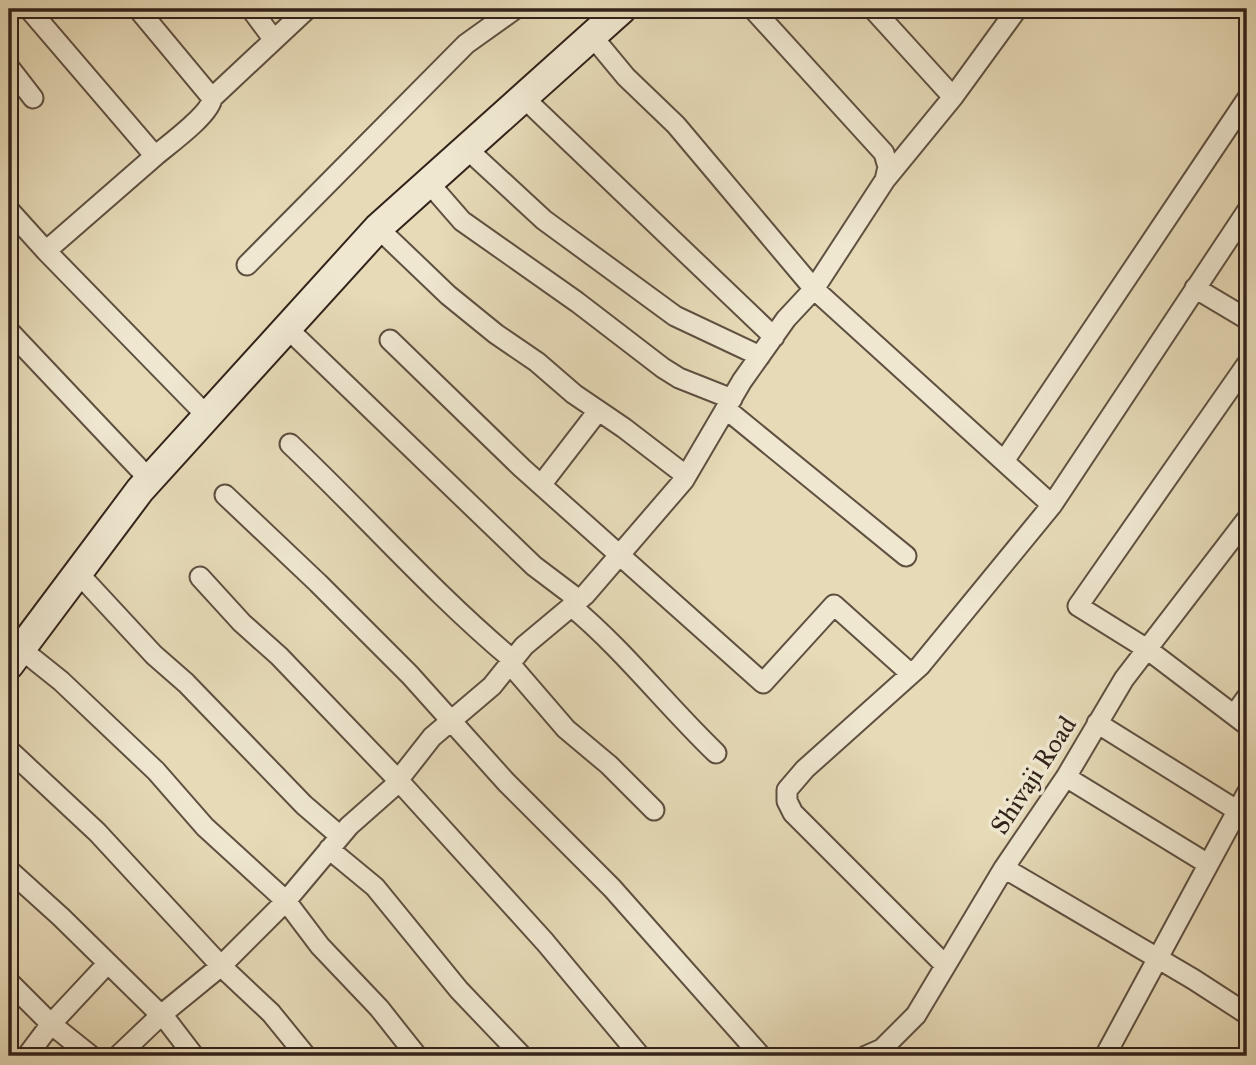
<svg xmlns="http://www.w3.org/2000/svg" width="1256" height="1065" font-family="'IM FELL Great Primer',serif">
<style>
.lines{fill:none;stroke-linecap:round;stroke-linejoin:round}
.street-casing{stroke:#5f5041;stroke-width:23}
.secondary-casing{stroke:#32221a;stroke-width:32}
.street{stroke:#efe7d0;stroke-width:19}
.secondary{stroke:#efe7d0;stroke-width:28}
.labels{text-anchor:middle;stroke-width:7;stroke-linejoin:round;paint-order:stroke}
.street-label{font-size:26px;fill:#32221a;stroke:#efe7d0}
</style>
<rect width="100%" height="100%" fill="#e6dab7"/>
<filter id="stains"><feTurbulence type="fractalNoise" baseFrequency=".00286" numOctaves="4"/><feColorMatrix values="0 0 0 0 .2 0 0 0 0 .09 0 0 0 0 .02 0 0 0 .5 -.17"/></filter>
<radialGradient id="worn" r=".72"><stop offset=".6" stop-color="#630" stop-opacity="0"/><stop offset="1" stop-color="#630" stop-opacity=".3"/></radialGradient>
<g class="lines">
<defs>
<path id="street" d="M 29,9 L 155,156 L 46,251 L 207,416
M 138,9 L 212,98 C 211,114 168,145 155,156
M 251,9 L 274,40
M 873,9 L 953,97 L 885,180
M 592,36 L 626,77 L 676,125 L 814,289 L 1052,505
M 9,67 L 33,98
M 523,97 L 774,337
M 953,97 L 1017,9
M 212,98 L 307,9
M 466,148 L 544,220 L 675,316 L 760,356
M 428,182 L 462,221 L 577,302 L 663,368 L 679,378 L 732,399
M 9,210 L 46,251
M 378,228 L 448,295 L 496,334 L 537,362 L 574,394 L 624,428 L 680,471 L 688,473
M 247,265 L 466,44 L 515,9
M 1195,288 L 1247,319
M 287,328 L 534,566 L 579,600
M 9,331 L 149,479
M 390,340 L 522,468 L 763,683 L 834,605 L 911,674
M 1247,364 L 1078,606 L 1147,649 L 1247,725
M 726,409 L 906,556
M 290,444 C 365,515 434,594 513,660
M 1004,461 L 1247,99
M 541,485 L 598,411
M 225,495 L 318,583 L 410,675 L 506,782 L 612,888 L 761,1056
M 78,573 L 154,655 L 186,683 L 304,805 L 340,836
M 200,577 L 242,623 L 279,656 L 398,780 L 545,942 L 640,1056
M 571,606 C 624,650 666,705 716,753
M 21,649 L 61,681 L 156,771 L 205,827 L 286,901 L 349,826 L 392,788 L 432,737 L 492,686 L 524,646 L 585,595 L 684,480 L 742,381 L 786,319 L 814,289 L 885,180 L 888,167 L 884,153 L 753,9
M 510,664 L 566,729 L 609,765 L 654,810
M 1234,715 L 1247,697
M 1097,723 L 1238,811
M 9,750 L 97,832 L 221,966 L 271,1013 L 306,1056
M 1066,777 L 1208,864
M 329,849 L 375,887 L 459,990 L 522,1056
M 1004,868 L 1193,979 L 1247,1014
M 9,870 L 61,917 L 168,1022 L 194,1056
M 945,965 L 793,813 L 787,801 L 787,790 L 805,769 L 920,666 L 1052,505 L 1247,211
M 9,982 L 51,1024 L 91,1056
M 27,1056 L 51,1024 L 108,963
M 118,1056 L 161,1015 L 221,966 L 286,901 L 320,946 L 379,1008 L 417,1056
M 866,1056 L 882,1049 L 916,1015 L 1004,868 L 1066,777 L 1124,679 L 1247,519
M 1105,1056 L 1247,793"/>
<path id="secondary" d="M 9,665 L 140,490 L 378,228 L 622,9"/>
</defs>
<use href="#street" class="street-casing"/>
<use href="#secondary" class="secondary-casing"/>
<use href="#street" class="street"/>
<use href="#secondary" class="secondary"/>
</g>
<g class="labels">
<g class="street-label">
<text transform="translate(1033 775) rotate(-57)" y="9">Shivaji Road</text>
</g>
</g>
<rect width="1256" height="1065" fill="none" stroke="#e6dab7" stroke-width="35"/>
<rect x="10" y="10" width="1235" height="1044" fill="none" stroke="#32221a" stroke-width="3.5"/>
<rect x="18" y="18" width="1221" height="1030" fill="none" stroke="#32221a" stroke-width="2"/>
<rect width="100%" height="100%" filter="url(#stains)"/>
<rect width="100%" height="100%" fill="url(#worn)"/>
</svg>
